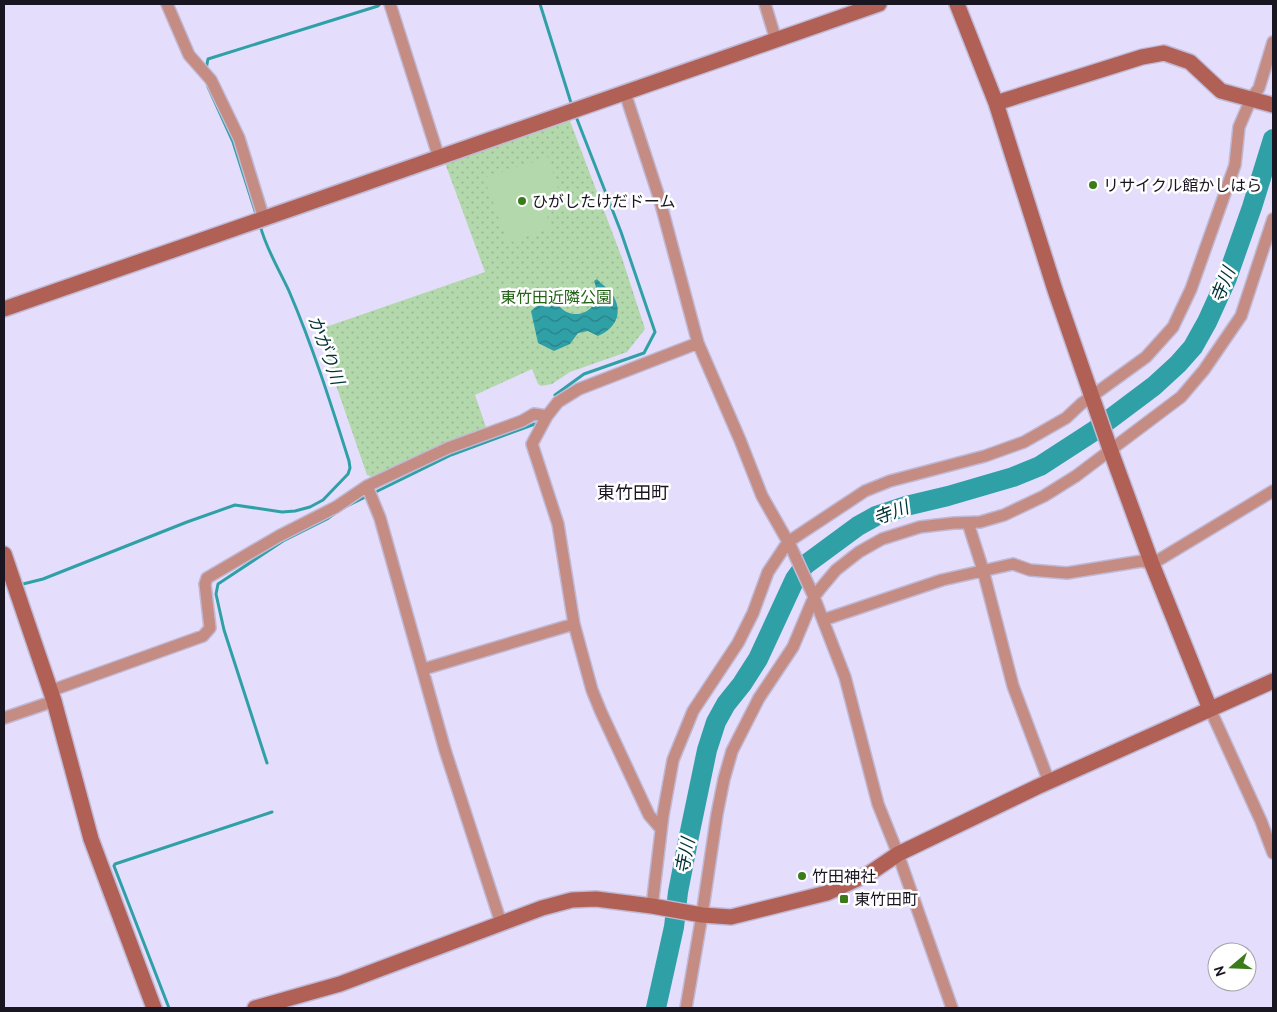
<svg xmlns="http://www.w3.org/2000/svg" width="1277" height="1012" font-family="Cabin,'Noto Sans JP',sans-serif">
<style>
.grass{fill:url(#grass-dots)}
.pitch{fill:#b3d8ac}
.water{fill:url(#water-waves)}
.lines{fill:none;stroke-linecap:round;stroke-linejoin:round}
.stream{stroke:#30a0a7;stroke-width:3}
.river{stroke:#30a0a7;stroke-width:20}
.street-casing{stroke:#c0b9d5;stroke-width:14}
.secondary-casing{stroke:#c0b9d5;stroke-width:18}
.street{stroke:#c58c84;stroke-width:11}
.secondary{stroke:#b16056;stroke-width:15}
.poi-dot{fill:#3b7b1a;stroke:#fff;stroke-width:2}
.labels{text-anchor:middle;stroke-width:5;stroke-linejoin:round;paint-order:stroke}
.poi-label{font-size:16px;fill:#1a1621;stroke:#fff;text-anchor:start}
.park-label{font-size:16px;fill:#236316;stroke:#fff}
.water-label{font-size:18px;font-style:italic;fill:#003236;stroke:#fff}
.neighbourhood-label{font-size:18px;fill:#1a1621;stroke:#fff}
</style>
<defs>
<pattern id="grass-dots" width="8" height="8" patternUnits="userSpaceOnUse" patternTransform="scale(1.25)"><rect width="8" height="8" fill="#b3d8ac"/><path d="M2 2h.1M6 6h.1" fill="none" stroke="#99b994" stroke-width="1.8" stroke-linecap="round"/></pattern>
<pattern id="water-waves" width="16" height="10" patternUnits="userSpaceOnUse" patternTransform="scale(1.25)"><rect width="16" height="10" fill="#30a0a7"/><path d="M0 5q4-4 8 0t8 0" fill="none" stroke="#288188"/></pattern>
</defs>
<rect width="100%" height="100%" fill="#e5ddfc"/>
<path class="grass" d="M 570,121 L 622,258 L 645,329 L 627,352 L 570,372 L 552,384 L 541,386 L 538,384 L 532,369 L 475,395 L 487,430 L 414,458 L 374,478 L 367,475 L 317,330 L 485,272 L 445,163 Z"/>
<path class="pitch" d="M 548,157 L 561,198 L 543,204 L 551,228 L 508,243 L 484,178 Z"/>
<path class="water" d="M 597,279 C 602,285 610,289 614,297 C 623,314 615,329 598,336 L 588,331 L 578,333 L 570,344 L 554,351 L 538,343 L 531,311 C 539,304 545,301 556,301 C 568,326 607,313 594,281 Z"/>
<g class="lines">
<path class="stream" d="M 540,4 L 572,106
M 206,69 L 208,59 L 378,6 L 380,4
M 208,87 L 233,142 L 257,217
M 555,395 L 584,374 L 644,353 L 655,332 L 621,232 L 575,114
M 343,508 L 451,455 L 535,424
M 19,585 L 43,579 L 187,522 L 235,505 L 282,512 L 295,511 L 310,507 L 323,500 L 348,474 L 350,468 L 349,461 C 331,404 313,347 289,291 C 279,269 266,249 260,225
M 267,763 L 224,630 L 216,594 L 218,584 L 283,541 L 327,519 L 334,514
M 169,1008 L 114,866 L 115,864 L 272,812"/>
<path class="river" d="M 656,1008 L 674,927 L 678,892 L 688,841 L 707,750 L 716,722 L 726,704 L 742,684 L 758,659 L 795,579 L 805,565 L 858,526 L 876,516 L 906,506 L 948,496 L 1013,477 L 1040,466 L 1094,431 L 1154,386 L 1178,364 L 1193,347 L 1207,322 L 1227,278 L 1252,207 L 1273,139"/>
<defs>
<path id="street" d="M 167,4 L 189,55 L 211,80 L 239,138 L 264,219
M 390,4 L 439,158
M 765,4 L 776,40
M 625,93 L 659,197 L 698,343 L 740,440 L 762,496 L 791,547 L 814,597 L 845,677 L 878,804 L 898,854 L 952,1008
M 367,486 L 380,518 L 445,750 L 501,923
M 968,523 L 983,570 L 1013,686 L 1049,782
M 823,620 L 942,580 L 1013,564 L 1030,570 L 1067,573 L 1142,561 L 1152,564 L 1273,491
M 424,669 L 574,624
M 50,691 L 203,636 L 210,628 L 205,584 L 207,578 L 279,536 L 336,507 L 367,486 L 448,448 L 522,421 L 534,414 L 547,416
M 1210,709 L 1261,821 L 1273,853
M 4,718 L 54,701
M 661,829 L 649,815 L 601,712 L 592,690 L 574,624 L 558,524 L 532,444 L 547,416 L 558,402 L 579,389 L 698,343
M 652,906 L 663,815 L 673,760 L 693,711 L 738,643 L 753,613 L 768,572 L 788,542 L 865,491 L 890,481 L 985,456 L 1024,442 L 1066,418 L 1081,404 L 1146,357 L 1173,327 L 1191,289 L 1235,165 L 1239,127 L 1251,99 L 1259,88 L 1273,42
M 686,1008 L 702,915 L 717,814 L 724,779 L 732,751 L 759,698 L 793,647 L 814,597 L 820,589 L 836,570 L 859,552 L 882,539 L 920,527 L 954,523 L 980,522 L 1004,515 L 1044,496 L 1076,476 L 1181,397 L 1204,370 L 1241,316 L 1273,219"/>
<path id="secondary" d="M 957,4 L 996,103 L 1055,290 L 1109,446 L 1152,564 L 1210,709
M 996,103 L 1142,57 L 1164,53 L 1190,62 L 1221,91 L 1273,105
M 4,309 L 879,4
M 4,554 L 54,701 L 91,839 L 154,1008
M 255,1008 L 340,984 L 542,908 L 572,900 L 596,899 L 652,906 L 702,915 L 731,917 L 827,893 L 870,873 L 898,854 L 1037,787 L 1273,681"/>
</defs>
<use href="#street" class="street-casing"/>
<use href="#secondary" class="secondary-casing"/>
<use href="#street" class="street"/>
<use href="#secondary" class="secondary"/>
</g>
<g class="poi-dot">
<circle cx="1093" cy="185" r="5"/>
<circle cx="522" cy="201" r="5"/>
<circle cx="802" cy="876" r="5"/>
<rect x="839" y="894" width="10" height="10" rx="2.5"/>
</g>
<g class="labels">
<g class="poi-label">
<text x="1103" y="191">リサイクル館かしはら</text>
<text x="532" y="207">ひがしたけだドーム</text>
<text x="812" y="882">竹田神社</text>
<text x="854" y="905">東竹田町</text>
</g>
<g class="park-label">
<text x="556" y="303">東竹田近隣公園</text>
</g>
<g class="water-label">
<text transform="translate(1223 285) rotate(-68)" y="6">寺川</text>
<text transform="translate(326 350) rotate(70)" y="6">かがり川</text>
<text transform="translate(891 513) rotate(-21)" y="6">寺川</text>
<text transform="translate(685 856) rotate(-79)" y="6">寺川</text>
</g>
<g class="neighbourhood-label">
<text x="633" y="499">東竹田町</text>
</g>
</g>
<rect width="1277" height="1012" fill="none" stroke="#1a1621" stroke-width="10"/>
<g transform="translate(1232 967) rotate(251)"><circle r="24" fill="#ffffff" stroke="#a3a2a6"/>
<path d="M0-4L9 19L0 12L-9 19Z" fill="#3b7b1a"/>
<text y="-8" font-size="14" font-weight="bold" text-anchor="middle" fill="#1a1621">N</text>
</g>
</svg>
